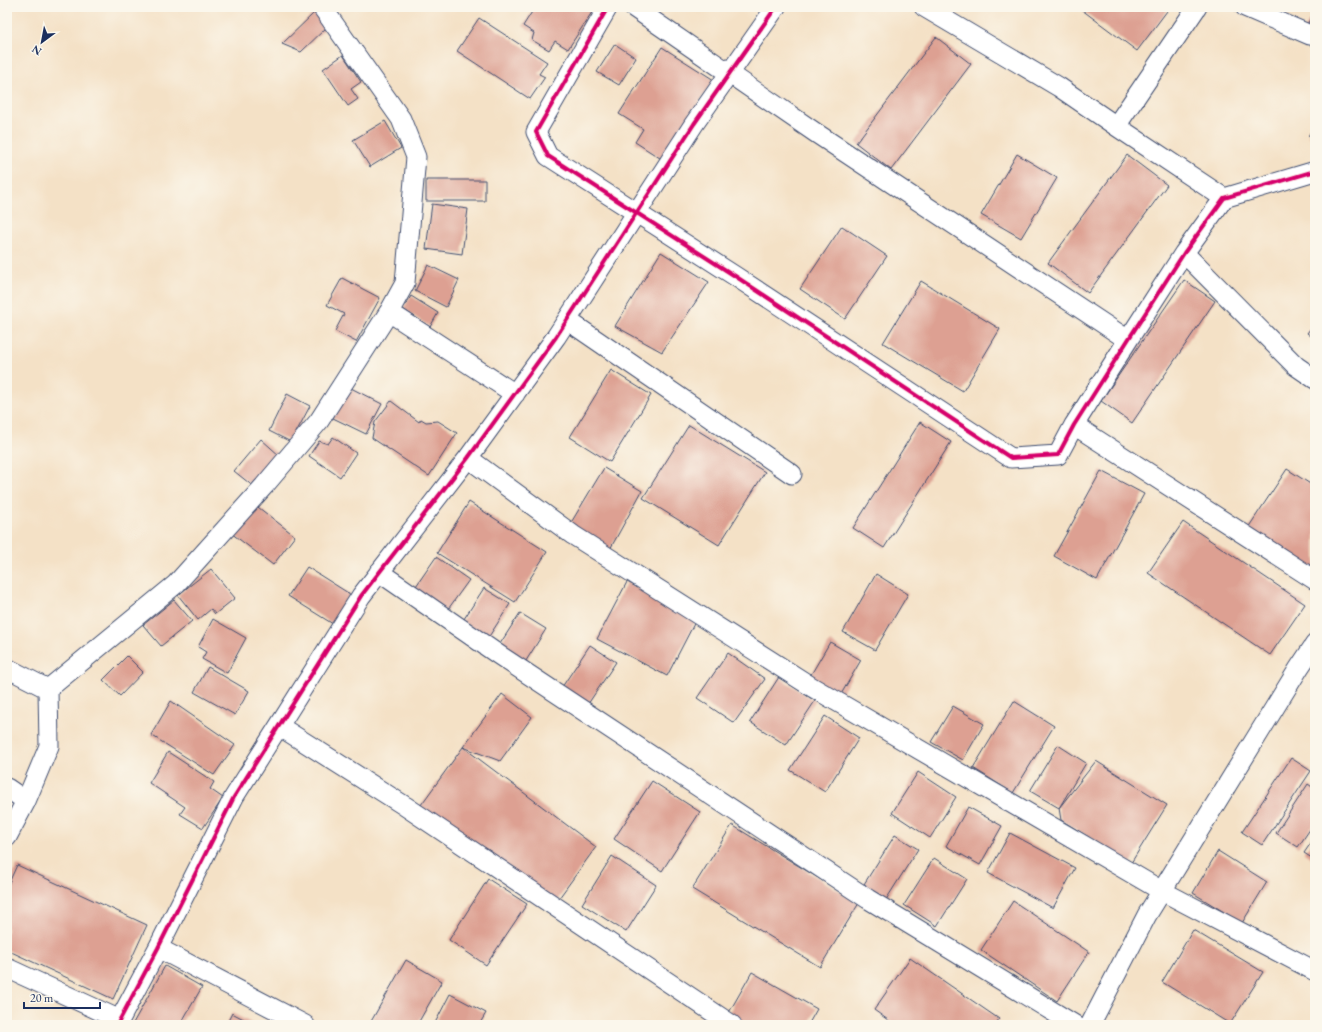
<svg xmlns="http://www.w3.org/2000/svg" width="1322" height="1032" font-family="'EB Garamond',serif">
<style>
.building{fill:#dda092}
.lines{fill:none;stroke-linecap:round;stroke-linejoin:round}
.minor-casing{stroke:#3c4a6e;stroke-width:21}
.minor{stroke:#fff;stroke-width:19}
.cycleway-casing{stroke:#fbf7ec;stroke-width:6}
.cycleway{stroke:#d6006c;stroke-width:4}
</style>
<rect width="100%" height="100%" fill="#fbf7ec"/>
<filter id="ink" filterUnits="userSpaceOnUse"><feTurbulence type="fractalNoise" baseFrequency=".025" numOctaves="2"/><feDisplacementMap in="SourceGraphic" scale="8" xChannelSelector="R" yChannelSelector="G"/><feConvolveMatrix kernelMatrix="1 2 1 2 8 2 1 2 1" color-interpolation-filters="sRGB"/></filter>
<filter id="wash" filterUnits="userSpaceOnUse"><feTurbulence type="fractalNoise" baseFrequency=".012" numOctaves="4" result="noise"/><feDisplacementMap in="SourceGraphic" scale="16" xChannelSelector="R" yChannelSelector="G"/><feGaussianBlur stdDeviation="0.9" result="paint"/><feColorMatrix in="noise" values="0 0 0 0 0 0 0 0 0 0 0 0 0 0 0 0 0 1.4 0 .05"/><feComposite in="paint" operator="in"/></filter>
<g filter="url(#wash)">
<rect width="100%" height="100%" fill="#f4e1c6"/>
<g id="blocks">
<path class="building" d="M 535,7 L 590,7 L 594,9 L 568,49 L 555,41 L 549,50 L 532,40 L 534,33 L 523,26 Z
M 1078,7 L 1170,7 L 1137,51 Z
M 1315,11 L 1315,40 L 1302,33 Z
M 314,13 L 327,27 L 301,52 L 282,44 Z
M 479,18 L 547,62 L 539,74 L 545,77 L 530,99 L 457,51 Z
M 936,37 L 971,64 L 891,170 L 856,143 Z
M 615,44 L 636,58 L 619,85 L 597,72 Z
M 662,47 L 714,80 L 663,160 L 635,142 L 643,129 L 619,114 Z
M 343,55 L 361,82 L 351,89 L 358,99 L 348,106 L 323,69 Z
M 385,121 L 401,148 L 370,167 L 353,140 Z
M 1315,125 L 1315,141 L 1308,136 Z
M 1017,154 L 1057,178 L 1021,238 L 981,215 Z
M 1127,155 L 1167,185 L 1088,293 L 1048,263 Z
M 426,180 L 485,180 L 485,201 L 426,201 Z
M 432,204 L 468,209 L 462,254 L 426,249 Z
M 842,226 L 887,256 L 845,319 L 800,289 Z
M 661,252 L 709,282 L 662,352 L 615,326 Z
M 428,265 L 459,280 L 446,307 L 415,291 Z
M 342,278 L 380,298 L 356,342 L 335,331 L 344,314 L 327,305 Z
M 1184,280 L 1215,301 L 1132,423 L 1101,401 Z
M 921,281 L 1000,329 L 963,391 L 883,343 Z
M 411,296 L 438,313 L 430,327 L 403,309 Z
M 1315,323 L 1315,339 L 1307,333 Z
M 611,370 L 651,395 L 610,462 L 570,437 Z
M 349,387 L 382,404 L 366,434 L 333,418 Z
M 287,394 L 310,406 L 291,442 L 269,431 Z
M 391,401 L 419,422 L 421,419 L 426,422 L 438,421 L 457,433 L 429,476 L 372,438 L 375,422 Z
M 920,422 L 951,442 L 884,548 L 853,528 Z
M 689,425 L 765,472 L 719,545 L 643,498 Z
M 333,437 L 356,453 L 340,477 L 309,456 L 319,441 L 328,444 Z
M 261,439 L 280,456 L 254,487 L 234,471 Z
M 604,468 L 642,491 L 609,551 L 569,526 Z
M 1287,469 L 1315,487 L 1315,572 L 1248,528 Z
M 1101,471 L 1144,494 L 1097,580 L 1054,556 Z
M 469,502 L 547,552 L 515,602 L 437,553 Z
M 254,504 L 295,536 L 273,565 L 231,533 Z
M 1183,522 L 1305,604 L 1270,655 L 1148,573 Z
M 436,557 L 469,580 L 446,612 L 414,589 Z
M 307,567 L 353,596 L 333,624 L 288,596 Z
M 211,569 L 235,598 L 215,614 L 211,609 L 198,620 L 178,595 Z
M 876,574 L 908,594 L 875,650 L 843,632 Z
M 627,582 L 697,618 L 667,676 L 597,639 Z
M 484,588 L 510,604 L 488,638 L 462,622 Z
M 174,600 L 192,621 L 161,646 L 143,625 Z
M 520,613 L 546,629 L 524,664 L 498,647 Z
M 213,619 L 246,638 L 227,673 L 202,659 L 206,652 L 198,647 Z
M 830,642 L 861,660 L 840,696 L 809,678 Z
M 590,645 L 616,662 L 584,710 L 558,693 Z
M 728,653 L 765,679 L 734,723 L 697,698 Z
M 127,656 L 143,672 L 120,696 L 103,680 Z
M 208,667 L 249,691 L 235,715 L 194,692 Z
M 779,677 L 815,701 L 786,745 L 750,722 Z
M 502,694 L 532,717 L 500,761 L 463,747 Z
M 171,701 L 235,745 L 214,775 L 151,735 Z
M 1014,701 L 1054,726 L 1013,793 L 973,768 Z
M 953,706 L 984,724 L 963,760 L 931,742 Z
M 825,716 L 859,738 L 825,792 L 790,770 Z
M 1058,745 L 1086,763 L 1059,808 L 1096,761 L 1167,805 L 1131,863 L 1061,820 L 1059,808 L 1030,791 Z
M 463,747 L 596,847 L 551,909 L 418,809 Z
M 168,752 L 214,782 L 210,789 L 223,798 L 203,828 L 180,814 L 185,807 L 149,783 Z
M 1291,758 L 1311,771 L 1262,845 L 1242,832 Z
M 918,772 L 956,797 L 930,838 L 892,813 Z
M 652,781 L 700,812 L 662,871 L 614,839 Z
M 1308,784 L 1315,789 L 1315,822 L 1298,847 L 1276,833 Z
M 968,807 L 1002,826 L 980,865 L 946,846 Z
M 732,825 L 859,903 L 820,967 L 692,889 Z
M 1010,833 L 1075,868 L 1053,908 L 988,873 Z
M 895,835 L 918,849 L 882,906 L 859,892 Z
M 1315,837 L 1315,860 L 1304,853 Z
M 1218,851 L 1267,882 L 1242,923 L 1193,893 Z
M 612,856 L 656,885 L 626,932 L 582,904 Z
M 934,858 L 967,879 L 937,926 L 904,905 Z
M 17,865 L 147,925 L 113,999 L 7,950 L 7,887 Z
M 488,879 L 527,904 L 486,965 L 449,940 Z
M 1013,901 L 1089,952 L 1057,1001 L 981,950 Z
M 1193,930 L 1263,972 L 1230,1024 L 1162,982 Z
M 910,958 L 999,1019 L 995,1025 L 895,1025 L 874,1010 Z
M 406,960 L 442,981 L 417,1025 L 369,1025 Z
M 165,966 L 202,987 L 180,1025 L 132,1025 Z
M 752,972 L 817,1009 L 808,1025 L 742,1025 L 727,1016 Z
M 450,994 L 486,1013 L 479,1025 L 434,1025 Z
M 232,1013 L 255,1025 L 226,1025 Z"/>
</g>
</g>
<g filter="url(#ink)">
<use href="#blocks" fill-opacity="0" stroke="#3c4a6e" stroke-width="1"/>
<g class="lines">
<defs>
<path id="minor" d="M 608,7 L 536,132 L 548,156 L 735,276 L 1011,458 L 1058,455 L 1074,425 L 1128,340 L 1184,253 L 1224,198 L 1315,171
M 633,7 L 816,133 L 1128,340
M 924,7 L 1059,87 L 1116,126 L 1224,198
M 1245,7 L 1310,35 L 1315,36
M 1116,126 L 1197,7
M 1184,253 L 1296,366 L 1315,379
M 389,312 L 515,394
M 567,320 L 792,474
M 1074,425 L 1315,580
M 468,458 L 573,535 L 812,687 L 1162,891 L 1315,971
M 379,572 L 499,655 L 868,899 L 1075,1025
M 7,668 L 48,689 L 176,584 L 264,486 L 319,421 L 389,312 L 405,283 L 416,157 L 401,119 L 322,7
M 279,726 L 405,806 L 732,1025
M 7,788 L 26,801
M 7,837 L 26,801 L 49,746 L 48,689
M 158,948 L 305,1025
M 7,968 L 120,1020
M 117,1025 L 158,948 L 234,797 L 361,596 L 468,458 L 556,337 L 694,124 L 776,7
M 1090,1025 L 1147,915 L 1299,668 L 1315,644"/>
</defs>
<use href="#minor" class="minor-casing"/>
<use href="#minor" class="minor"/>
<defs>
<path id="cycleway" d="M 608,7 L 536,132 L 548,156 L 735,276 L 1011,458 L 1058,455 L 1074,425 L 1128,340 L 1184,253 L 1224,198 L 1315,171
M 117,1025 L 158,948 L 234,797 L 361,596 L 468,458 L 556,337 L 694,124 L 776,7"/>
</defs>
<use href="#cycleway" class="cycleway-casing"/>
<use href="#cycleway" class="cycleway"/>
</g>
</g>
<rect width="1322" height="1032" fill="none" stroke="#fbf7ec" stroke-width="24"/>
<g transform="translate(42 42) rotate(212)" stroke="#fbf7ec" stroke-width="3" paint-order="stroke">
<path d="M0-3L7 15L0 10L-7 15Z" fill="#1b2f5e"/>
<text y="-6" font-size="11" font-weight="bold" text-anchor="middle" fill="#1b2f5e">N</text>
</g>
<path d="M24 1002v6h76v-6" fill="none" stroke="#1b2f5e" stroke-width="2"/>
<text x="30" y="1002" font-size="12" fill="#1b2f5e" stroke="#fbf7ec" stroke-width="3" paint-order="stroke">20 m</text>
</svg>
